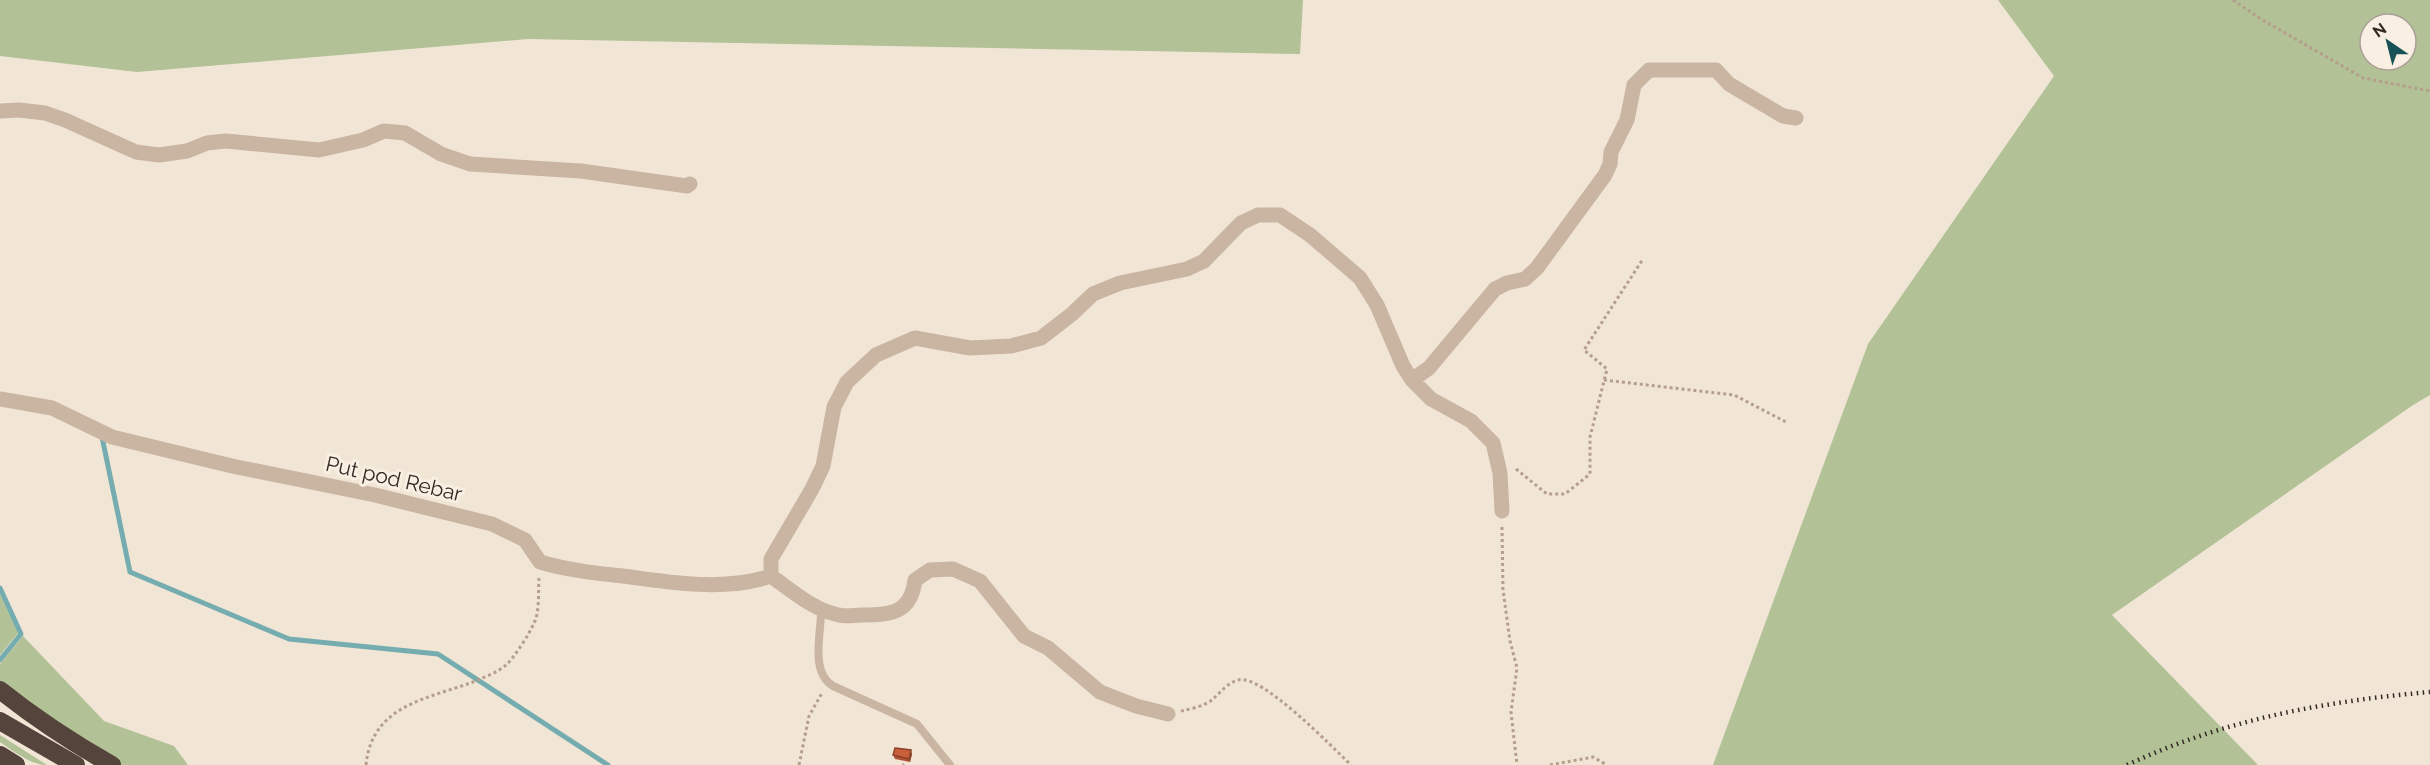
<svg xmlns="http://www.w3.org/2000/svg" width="2430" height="765" font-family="Raleway,sans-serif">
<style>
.green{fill:#b2c196;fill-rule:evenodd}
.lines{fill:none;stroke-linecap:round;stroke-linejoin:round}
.stream{stroke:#74acaf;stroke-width:5}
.path{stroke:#b59e8c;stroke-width:3;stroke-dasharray:3 3;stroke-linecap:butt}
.lane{stroke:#c9b5a2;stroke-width:8}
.street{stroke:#c9b5a2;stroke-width:15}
.highway{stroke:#55443b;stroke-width:18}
.rail{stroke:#342a25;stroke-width:4.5;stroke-dasharray:1.5 4.5;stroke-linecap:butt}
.wall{fill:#ae5233}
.shaded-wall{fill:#8d4229}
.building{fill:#ca5f3b;stroke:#8d4229;stroke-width:1.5}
.labels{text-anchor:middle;stroke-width:6;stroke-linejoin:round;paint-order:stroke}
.street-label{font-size:21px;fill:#342a25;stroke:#f9efe2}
</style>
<rect width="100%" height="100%" fill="#f1e5d6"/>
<path class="green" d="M 0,0 L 1303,0 L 1300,54 L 528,39 L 137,72 L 0,56 Z
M 1998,0 L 2430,0 L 2430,395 L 2413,405 L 2112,615 L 2258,765 L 1713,765 L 1868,344 L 2054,76 ZM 2370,24 L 2406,24 L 2406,60 L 2370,60 Z
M 0,594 L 18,633 L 0,655 Z
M 23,636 L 104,721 L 174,746 L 188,765 L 121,765 L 0,684 L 0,664 Z
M 0,735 L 47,765 C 30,765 14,751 0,742 Z"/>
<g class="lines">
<path class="stream" d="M 102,437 L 130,572 L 289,639 L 438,654 L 608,765
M 0,588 L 21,634 L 0,660"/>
<path class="path" d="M 2233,0 L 2261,19 L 2363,78 L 2430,91
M 1604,380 L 1734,395 L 1788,423
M 1516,469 L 1547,494 L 1565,494 L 1590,474 L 1590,437 L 1607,369 L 1584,350 L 1643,259
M 1502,527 L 1503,590 L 1510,641 L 1517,668 L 1511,712 L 1517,765
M 1181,711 C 1191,709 1204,706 1212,700 C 1220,693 1227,683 1238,680 C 1261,673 1333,748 1351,765
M 366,765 C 372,705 427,699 473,682 C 484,677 497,673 506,665 C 514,658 530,633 534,623 C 540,612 538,591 539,578
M 799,765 L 809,716 L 822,693
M 903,765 L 904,764
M 1550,765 L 1593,757 L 1607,765"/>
<path class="lane" d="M 821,608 C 822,632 809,671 833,686 L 917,724 L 950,765"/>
<path class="street" d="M 0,111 L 19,110 L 45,113 L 65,120 L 136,152 L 159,155 L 187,151 L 207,143 L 226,141 L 319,150 L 363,140 L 384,131 L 405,133 L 441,154 L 470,164 L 581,171 L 687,186 L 690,184
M 1412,380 L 1429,368 L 1495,289 L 1507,283 L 1525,279 L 1537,268 L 1605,175 L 1610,164 L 1611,152 L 1627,120 L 1634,85 L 1649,70 L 1716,70 L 1729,84 L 1783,116 L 1796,118
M 0,399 L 52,408 L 112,437 L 232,466 L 375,495 L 492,524 L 525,540 L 540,562 C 567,570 594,573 623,576 C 670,582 724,592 771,576 C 791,590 813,610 839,615 C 846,617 854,615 862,615 C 891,615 911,613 915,580 L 930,570 L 953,569 L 980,581 L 1024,636 L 1048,648 L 1100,692 L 1136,706 L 1168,714
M 771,576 L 771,559 L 812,489 L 823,466 L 834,407 L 847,382 L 876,355 L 915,338 L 970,348 L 1011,346 L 1041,338 L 1072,314 L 1093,294 L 1120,283 L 1187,269 L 1204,261 L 1241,223 L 1258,215 L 1280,215 L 1310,235 L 1360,278 L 1377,305 L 1403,366 L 1412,380 L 1431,399 L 1471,421 L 1493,443 L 1500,473 L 1502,511"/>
<path class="highway" d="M 0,690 C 35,718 73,743 112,765
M 0,721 L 76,765
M 0,755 L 16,765"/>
<path class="rail" d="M 2127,765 C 2223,720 2325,701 2430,692"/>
</g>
<path class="wall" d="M 912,754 L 910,762 L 895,759 L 893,755 Z"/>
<path class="shaded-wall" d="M 911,750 L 912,754 L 910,762 L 909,759 Z"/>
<path class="building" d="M 895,748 L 911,750 L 909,759 L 893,755 Z"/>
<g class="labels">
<g class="street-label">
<text transform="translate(394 479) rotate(13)" y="7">Put pod Rebar</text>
</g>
</g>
<g transform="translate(2388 42) rotate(325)"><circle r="28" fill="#f9efe2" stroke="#aaa096" stroke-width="1.5"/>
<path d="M0-4.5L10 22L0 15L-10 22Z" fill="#195256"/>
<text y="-9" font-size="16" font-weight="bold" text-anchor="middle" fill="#342a25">N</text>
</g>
</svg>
